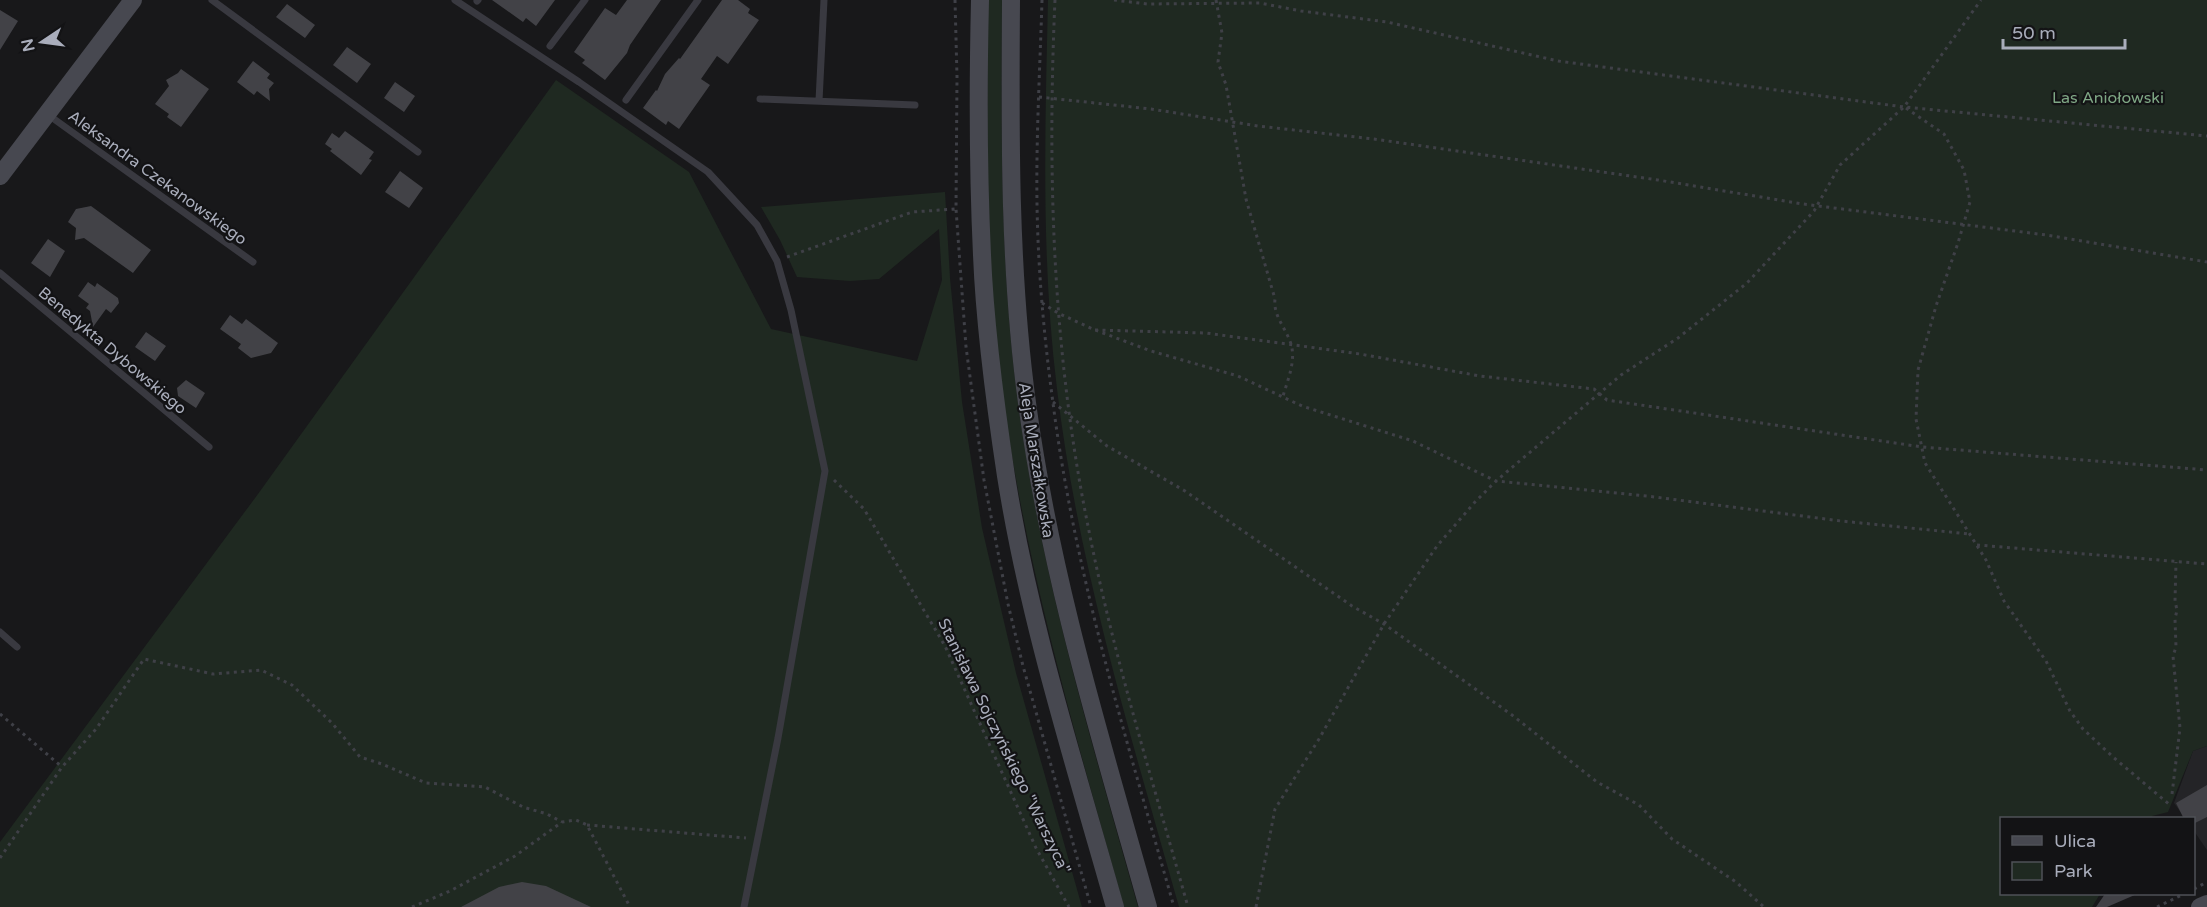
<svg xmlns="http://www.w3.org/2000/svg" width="2207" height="907" font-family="'Varela Round',sans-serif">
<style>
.built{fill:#242427}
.green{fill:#1f2921}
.building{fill:#424247}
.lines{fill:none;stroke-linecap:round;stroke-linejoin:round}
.path{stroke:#3f4047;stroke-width:3;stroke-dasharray:3 4.5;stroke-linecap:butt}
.lane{stroke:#393940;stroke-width:7}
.secondary{stroke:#474850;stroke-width:18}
.labels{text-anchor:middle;stroke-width:4.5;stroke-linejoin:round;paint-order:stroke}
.park-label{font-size:16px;fill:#7fa785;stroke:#131315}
.street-label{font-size:16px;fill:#a9adbb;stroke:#131315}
</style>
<rect width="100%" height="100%" fill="#18181a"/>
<path class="built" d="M 2207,746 L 2207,850 L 2194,831 L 2194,818 L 2185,818 L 2174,803 L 2193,751 Z"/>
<path class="green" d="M 988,0 L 1002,0 C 1001,148 1000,297 1024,444 C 1049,601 1095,754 1138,907 L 1124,907 C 1074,730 1023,559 1000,375 C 985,250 987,125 988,0 Z
M 1048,0 L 2207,0 L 2207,746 L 2193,751 L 2168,812 L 2152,816 L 2153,818 L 2002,818 L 2002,894 L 2100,894 L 2092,907 L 1179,907 C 1131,736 1078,566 1057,389 C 1041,260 1045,129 1048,0 Z
M 556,80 L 689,172 L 771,329 L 917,361 L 942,280 L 939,229 L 879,279 L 850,281 L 797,277 L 780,240 L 761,207 L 945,192 L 950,278 L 962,402 L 982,528 L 1016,673 L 1082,907 L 0,907 L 0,842 L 258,494 Z"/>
<path class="building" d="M 492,0 L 555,0 L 536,26 L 526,18 L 523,22 Z
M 627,0 L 661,0 L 630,45 L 627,53 L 605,80 L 582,63 L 585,60 L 574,52 L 605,8 L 616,15 Z
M 722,0 L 738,0 L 750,9 L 748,13 L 759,20 L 728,64 L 717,56 L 701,79 L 710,85 L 679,129 L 668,121 L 666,125 L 643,108 L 656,90 L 657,91 L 665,74 L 679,58 L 680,59 Z
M 287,4 L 315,25 L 305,38 L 276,17 Z
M 0,10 L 18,21 L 0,50 Z
M 347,47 L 371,64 L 357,83 L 333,65 Z
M 253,61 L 270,74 L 267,78 L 274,83 L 269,89 L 270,101 L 257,91 L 254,95 L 237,82 Z
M 181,69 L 209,89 L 181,127 L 167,117 L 169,114 L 155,104 L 169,86 L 166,80 L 178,73 Z
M 395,82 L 415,96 L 404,112 L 384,98 Z
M 345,131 L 374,152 L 369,159 L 372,160 L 361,175 L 330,151 L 332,149 L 325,144 L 332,133 L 339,138 Z
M 400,171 L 423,188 L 409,208 L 385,192 Z
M 91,206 L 151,250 L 133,273 L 84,238 L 75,240 L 76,228 L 68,222 L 76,209 Z
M 48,239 L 65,251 L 50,277 L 31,263 Z
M 88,282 L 95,287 L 97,283 L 118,298 L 119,303 L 111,313 L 106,309 L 93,327 L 90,311 L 86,308 L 89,304 L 78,296 Z
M 230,315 L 242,324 L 246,319 L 278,343 L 271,353 L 251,358 L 238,348 L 241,344 L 220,329 Z
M 146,332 L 166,346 L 155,361 L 135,347 Z
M 186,380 L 205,393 L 196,408 L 178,396 L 177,388 Z
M 2207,785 L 2207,817 L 2195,823 L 2193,819 L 2184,819 L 2176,803 Z
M 522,882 L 546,886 L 591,907 L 461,907 L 499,887 Z
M 2105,894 L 2137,894 L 2107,907 L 2096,907 Z"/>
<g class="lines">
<path class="path" d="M 955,0 L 957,77 L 956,209 L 966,347 L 984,480 L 1008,604 L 1023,666 L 1091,907
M 1042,0 C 1040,68 1036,136 1037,204 C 1038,270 1044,337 1053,403 C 1075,575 1127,741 1174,907
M 1055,0 C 1047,178 1053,356 1089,531 C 1114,658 1153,782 1188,907
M 1114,0 L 1147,4 L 1260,3 L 1301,11 L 1387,22 L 1558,61 L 1904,107 L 2207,136
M 1216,0 L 1222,33 L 1218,62 L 1226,85 L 1246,199 L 1275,299 C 1273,316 1286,328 1291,344 C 1296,361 1288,379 1283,396
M 1039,97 L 1151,109 L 1258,126 L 1374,139 L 1658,180 L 1803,204 L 2046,235 L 2207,262
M 1906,108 L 1944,134 L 1964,170 L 1970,202 L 1958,243 L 1936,306 L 1918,370 L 1916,419 L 1925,463 L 1986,560 L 2004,601 L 2046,661 L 2070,711 L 2083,729 L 2113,757 L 2170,805
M 787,257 L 912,212 L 956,209
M 1042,303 L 1058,313 L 1095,330 L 1151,351 L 1238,376 L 1302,406 L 1413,441 L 1496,481 L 1647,496 L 1841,521 L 1970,534
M 1095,330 L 1206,333 L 1360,354 L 1480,376 L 1594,389 L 1607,400 L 1922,447 L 2207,470
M 1053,402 L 1107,446 L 1185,491 L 1352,606 L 1384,624 L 1512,715 L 1597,782 L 1639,805 L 1672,839 L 1736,882 L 1764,907
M 834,480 L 864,509 L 945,646 L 1036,848 L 1069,907
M 1977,545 L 2207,564
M 0,714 L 62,767
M 2172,794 L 2180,728 L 2173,656 L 2176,647 L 2175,619 L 2177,610 L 2175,601 L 2176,562
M 587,825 L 746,838
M 0,858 L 62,767 L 96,729 L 144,659 L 213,674 L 261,670 L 292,685 L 332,723 L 360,757 L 382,764 L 426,783 L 485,787 L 523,807 L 547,814 L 562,822
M 2194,889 L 2207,882
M 412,907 L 450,891 L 515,856 L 562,822 L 576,820 L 587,825 L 630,907
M 1256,907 L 1275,809 L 1319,739 L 1384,624 L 1437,546 L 1475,502 L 1496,481 L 1621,375 L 1678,338 L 1747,283 L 1814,211 L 1840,165 L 1904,107 L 1981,0
M 2157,907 L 2184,894"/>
<path class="lane" d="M 212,0 L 418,152
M 455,0 L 579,82 L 708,172 L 757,225 L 777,261 L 791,310 L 825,471 L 778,738 L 744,907
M 477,1 L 478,0
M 550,46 L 585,0
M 760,99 L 915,105
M 626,100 L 698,0
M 819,101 L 824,0
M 47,114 L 253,262
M 0,273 L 209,447
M 0,632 L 17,647"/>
<path class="secondary" d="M 980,0 C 978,85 978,170 982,255 C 985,329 995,403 1006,476 C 1029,622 1075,765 1115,907
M 1011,0 C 1010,134 1009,270 1027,403 C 1050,575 1101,740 1148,907
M 0,176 L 133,0
M 2200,907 L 2207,904"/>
</g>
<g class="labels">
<g class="park-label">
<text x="2108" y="103">Las Aniołowski</text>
</g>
<g class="street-label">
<text transform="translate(158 177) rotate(36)" y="6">Aleksandra Czekanowskiego</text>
<text transform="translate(113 350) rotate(40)" y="6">Benedykta Dybowskiego</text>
<text transform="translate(1037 460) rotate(81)" y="6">Aleja Marszałkowska</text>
<text transform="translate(1005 746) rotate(64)" y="6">Stanisława Sojczyńskiego "Warszyca"</text>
</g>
</g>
<rect x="2000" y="817" width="195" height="78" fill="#131315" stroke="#4f5157" stroke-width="1.5"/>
<rect x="2012" y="836" width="30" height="9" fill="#474850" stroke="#4f5157" stroke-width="1.5"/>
<text x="2054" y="847" font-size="18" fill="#a9adbb">Ulica</text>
<rect x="2012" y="862" width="30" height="18" fill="#1f2921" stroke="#4f5157" stroke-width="1.5"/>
<text x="2054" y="877" font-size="18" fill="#a9adbb">Park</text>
<g transform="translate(42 42) rotate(257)" stroke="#131315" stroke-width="4.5" paint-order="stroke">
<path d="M0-4.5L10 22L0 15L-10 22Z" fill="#a9adbb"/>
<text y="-9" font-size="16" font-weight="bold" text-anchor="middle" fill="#a9adbb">N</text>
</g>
<path d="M2003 39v9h122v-9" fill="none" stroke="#a9adbb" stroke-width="3"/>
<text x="2012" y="39" font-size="18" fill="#a9adbb" stroke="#131315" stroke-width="4.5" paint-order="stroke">50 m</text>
</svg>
